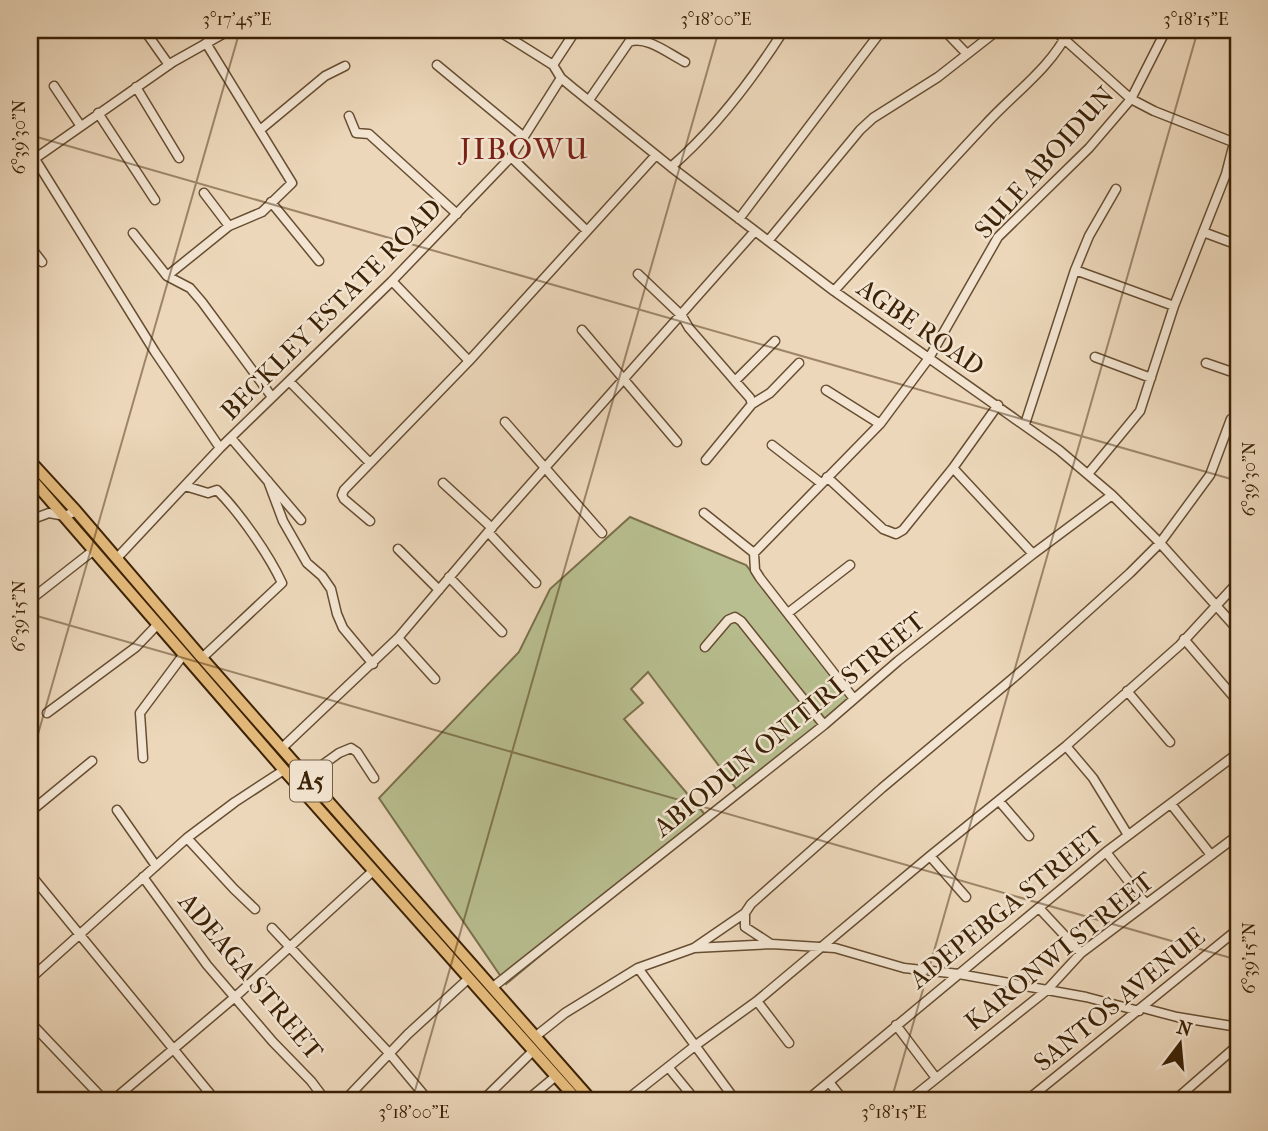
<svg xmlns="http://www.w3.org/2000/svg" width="1268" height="1131" font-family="'IM FELL French Canon',serif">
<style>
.green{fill:#b8be8f;stroke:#7a704a;stroke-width:2}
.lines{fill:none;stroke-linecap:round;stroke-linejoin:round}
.minor-casing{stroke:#674e32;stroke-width:11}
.highway-casing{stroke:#3b2105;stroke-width:14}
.minor{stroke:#f3e5d2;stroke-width:8}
.highway{stroke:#e6bc7d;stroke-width:10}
.ticks{fill:none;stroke:#3b2105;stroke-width:2;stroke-opacity:0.45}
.labels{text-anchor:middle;stroke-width:5;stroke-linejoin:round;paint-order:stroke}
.shield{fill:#f3e5d2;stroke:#725c42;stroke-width:2}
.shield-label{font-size:24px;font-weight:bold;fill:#3b2105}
.street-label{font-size:26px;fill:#3b2105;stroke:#f3e5d2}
.quarter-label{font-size:30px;letter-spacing:2px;fill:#7a1f14;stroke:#f3e5d2}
.neatline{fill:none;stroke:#3b2105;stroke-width:2.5}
.ticks-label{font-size:18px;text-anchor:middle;fill:#3b2105}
</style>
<rect width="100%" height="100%" fill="#ecd7ba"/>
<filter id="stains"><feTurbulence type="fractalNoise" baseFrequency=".00286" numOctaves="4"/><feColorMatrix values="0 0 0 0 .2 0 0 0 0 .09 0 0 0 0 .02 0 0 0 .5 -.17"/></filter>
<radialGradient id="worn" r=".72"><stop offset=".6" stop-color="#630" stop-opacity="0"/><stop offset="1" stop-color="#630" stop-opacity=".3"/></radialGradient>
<path class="green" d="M 630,517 L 746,565 L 853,697 L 738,791 L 648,672 L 631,689 L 643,703 L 624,719 L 707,817 L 506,984 L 379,798 L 519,652 L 550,589 Z"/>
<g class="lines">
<defs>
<path id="minor" d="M 497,30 L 553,65 L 561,78 L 573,88 L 671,167 L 834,291 L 1059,450 L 1112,495 L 1160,543 L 1238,630
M 944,30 L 966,53
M 1054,30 L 1131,99 L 1154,111 L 1238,144
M 145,31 L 169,65
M 30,35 L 43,30
M 437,65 L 524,137
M 553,65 L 576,30
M 54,86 L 80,125
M 136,87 L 179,158
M 589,100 L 629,42 C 646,35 669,54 685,62
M 98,113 L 155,200
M 349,116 L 356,133 L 369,134 L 457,214
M 260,130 L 325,76 L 345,66
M 511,157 L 587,231
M 35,159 L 155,352 L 220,448
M 30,162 L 173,62 L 230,30
M 671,167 C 716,128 752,80 784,30
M 204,193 L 229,226
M 271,202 L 319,261
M 739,219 L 882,30
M 30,232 L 33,238 L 32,249 L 42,262
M 1203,232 L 1238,245
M 133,233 L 167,276 L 190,288 L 202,302 L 272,397
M 768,241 L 860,130 L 873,118 L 938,77 L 998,30
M 1075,270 L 1174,306
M 638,274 L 682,316 L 689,328 L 735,381 L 775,341
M 167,276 L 229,226 L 262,212 L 292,183 L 206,43
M 392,281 L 469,361
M 834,291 C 884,236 933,180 985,125 C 1013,94 1051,68 1069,30
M 582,330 L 677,442
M 1095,357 L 1151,378
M 1206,363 L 1238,374
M 289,381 L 370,463
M 826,390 L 880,424
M 752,404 L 770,393 L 799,363
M 505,422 L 602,533
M 1025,424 L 1075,270 L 1089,236 L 1116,189
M 231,438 L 301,520
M 772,445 L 821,483
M 706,460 L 752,404 L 750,398 L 735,381
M 953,468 L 1033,554
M 1088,474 L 1140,411 L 1174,306 L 1226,174 L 1238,127
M 827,477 L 883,529 L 896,534 L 903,530 L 953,468 L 998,405
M 268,481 L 283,521 L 307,563 L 322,576 L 331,589 L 337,614 L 343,628 L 373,664
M 443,483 L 492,528
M 185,486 L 208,493 L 217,490 C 240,513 269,555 282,583 L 202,658
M 704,513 L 754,553
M 30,520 L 49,513 L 65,516 L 76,511
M 370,521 L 344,499 L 342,495 L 344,490 L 469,361 L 656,155
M 488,532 L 536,583
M 398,549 L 439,590
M 117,558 L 220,448 L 392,281 L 511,157 L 561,78
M 449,577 L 502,632
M 30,600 L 94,550
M 788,613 L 850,565
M 398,638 L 435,679
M 1184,639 L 1238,702
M 705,647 L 728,620 L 735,617 L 741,621 L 824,725
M 1127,691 L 1170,742
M 854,699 L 760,578 L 755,570 L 754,553 L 880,424 L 929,358 L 998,237 L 1089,148 L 1131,99 L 1166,30
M 47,713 L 136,647 L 158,624
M 1066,746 L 1093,778 L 1128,835
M 282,748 L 398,638 L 488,532 L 755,231
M 143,758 L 140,713 L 184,654
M 307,776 L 339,753 L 351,748 L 357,752 L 374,778
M 1000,802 L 1029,836
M 1171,804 L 1211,855
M 117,810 L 156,866
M 30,812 L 92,761
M 187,838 L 234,889 L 255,909
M 1106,852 L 1146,904
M 930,856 L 966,897
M 30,874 L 216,1101
M 143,877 L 207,965 L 273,1042 L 311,1081 L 326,1101
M 1039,908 L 1081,953
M 745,913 L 745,927 L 771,944
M 272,928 L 389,1053 L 429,1101
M 694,948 L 772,944 L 835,948 L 904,968 L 959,974 L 1086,997 L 1139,1011
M 638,968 L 736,1101
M 30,979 L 187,838 L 235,802 L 284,770
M 493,987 L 824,725 L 898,661 L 1033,554 L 1112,495
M 757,1001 L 789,1043
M 1143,1008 L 1177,1017 L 1238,1027
M 30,1022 L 105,1101
M 896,1025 L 936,1078
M 536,1036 L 565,1013 L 638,968 L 694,948 L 745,913 L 751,904 L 882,788 L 1018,674 L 1130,573 L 1160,543 L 1210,475 L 1231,419
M 669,1068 L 696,1101
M 829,1082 L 844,1101
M 112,1101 L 235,997 L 373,871
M 344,1101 L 408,1034 L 468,979
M 482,1101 L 533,1051
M 526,1101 L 556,1076
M 625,1101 L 696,1045 L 757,1001 L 930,856 L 1066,746 L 1180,645 L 1238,582
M 806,1101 L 1106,852 L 1238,753
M 908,1101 L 1047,990 L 1081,953 L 1238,835
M 1026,1101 L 1238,929
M 1174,1101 L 1238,1045"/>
<path id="highway" d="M 30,461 L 76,511 L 202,658 L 592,1101
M 30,477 L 284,770 L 578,1101"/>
</defs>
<use href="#minor" class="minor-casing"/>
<use href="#highway" class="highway-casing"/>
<use href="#minor" class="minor"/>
<use href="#highway" class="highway"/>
</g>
<path class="ticks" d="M 30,135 L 1238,481M 30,614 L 1238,960M 30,762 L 240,30M 30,1093 L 58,1101M 412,1101 L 719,30M 891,1101 L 1198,30"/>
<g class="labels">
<rect class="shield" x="290" y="760.5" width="42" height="41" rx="5"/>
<g class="shield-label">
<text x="311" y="789">A5</text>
</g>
<g class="street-label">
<text transform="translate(1044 162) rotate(-48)" y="9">SULE ABOIDUN</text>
<text transform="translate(331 309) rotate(-45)" y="9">BECKLEY ESTATE ROAD</text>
<text transform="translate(921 327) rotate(35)" y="9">AGBE ROAD</text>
<text transform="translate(789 724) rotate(-39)" y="9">ABIODUN ONITIRI STREET</text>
<text transform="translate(1006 907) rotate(-39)" y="9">ADEPEBGA STREET</text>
<text transform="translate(1059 951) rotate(-39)" y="9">KARONWI STREET</text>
<text transform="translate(251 976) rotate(50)" y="9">ADEAGA STREET</text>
<text transform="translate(1119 999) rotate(-39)" y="9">SANTOS AVENUE</text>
</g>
<g class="quarter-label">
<text x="525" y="159">JIBOWU</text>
</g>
</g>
<rect width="1268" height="1131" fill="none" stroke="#ecd7ba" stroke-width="77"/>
<g transform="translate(1180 1044) rotate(16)" stroke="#f3e5d2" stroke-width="5" paint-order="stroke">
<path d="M0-5L12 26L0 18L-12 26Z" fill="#3b2105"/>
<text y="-10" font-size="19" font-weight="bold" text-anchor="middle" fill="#3b2105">N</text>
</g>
<rect x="38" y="38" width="1192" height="1054" class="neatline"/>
<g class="ticks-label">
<text x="237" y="25">3°17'45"E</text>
<text x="716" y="25">3°18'00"E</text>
<text x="1196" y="25">3°18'15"E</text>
<text transform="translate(19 137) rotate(-90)" y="6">6°39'30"N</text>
<text transform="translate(1249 479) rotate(-90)" y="6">6°39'30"N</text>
<text transform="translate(19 616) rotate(-90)" y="6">6°39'15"N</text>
<text transform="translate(1249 958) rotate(-90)" y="6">6°39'15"N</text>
<text x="414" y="1118">3°18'00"E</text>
<text x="894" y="1118">3°18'15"E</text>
</g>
<rect width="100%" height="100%" filter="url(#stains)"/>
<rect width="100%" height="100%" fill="url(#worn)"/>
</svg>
